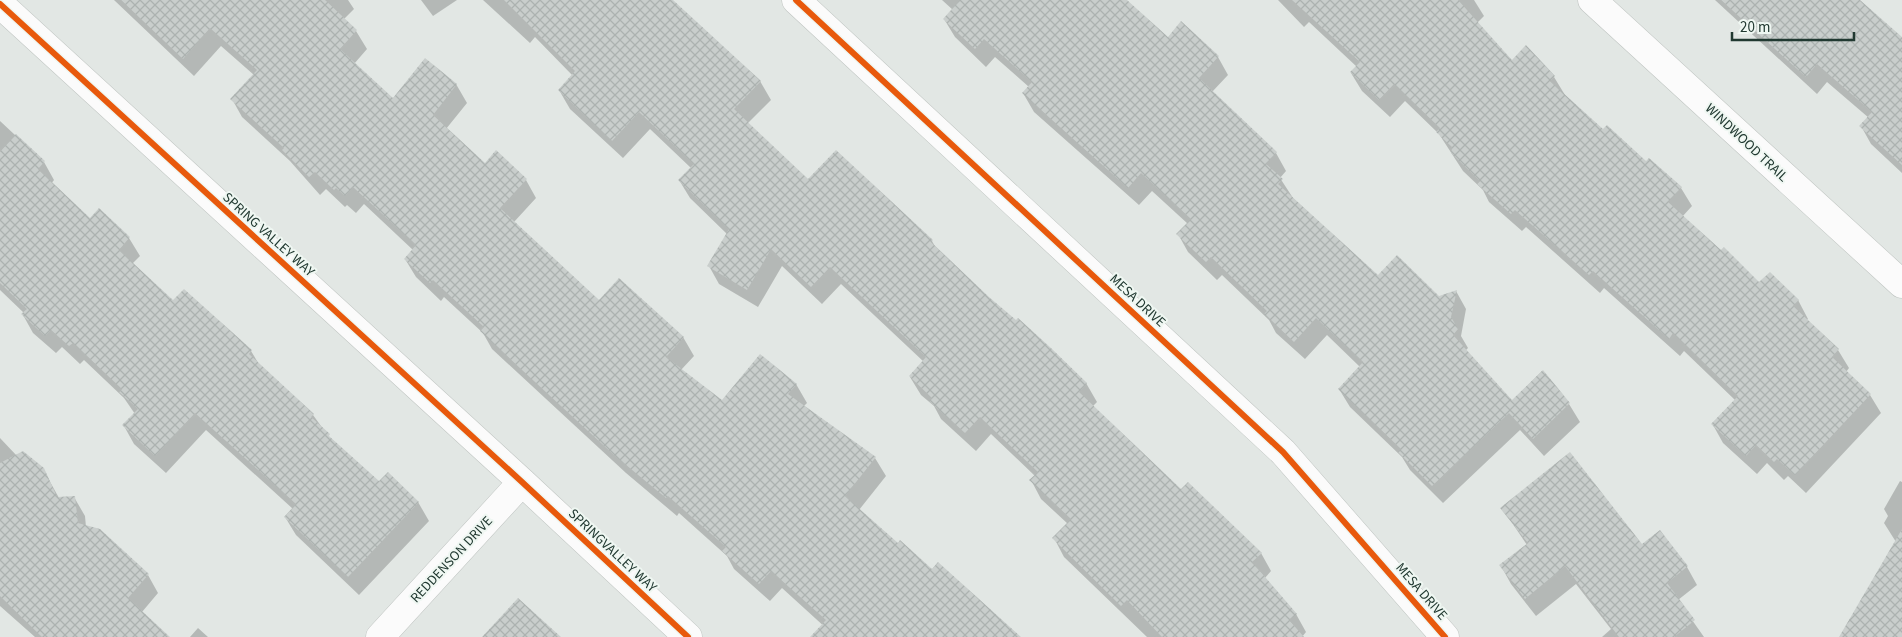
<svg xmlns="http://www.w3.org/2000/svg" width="1902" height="637" font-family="'Source Sans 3',sans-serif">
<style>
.shadow{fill:#0003}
.building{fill:url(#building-cross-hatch)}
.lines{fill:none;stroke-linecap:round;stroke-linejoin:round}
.street-casing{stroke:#bfc4c1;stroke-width:29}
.street{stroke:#fbfbfb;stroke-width:28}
.cycleway-casing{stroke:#eff7f2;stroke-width:9}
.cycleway{stroke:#e8590c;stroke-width:6}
.labels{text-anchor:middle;stroke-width:4;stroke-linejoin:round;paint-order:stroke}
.street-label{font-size:14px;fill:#213931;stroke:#eff7f2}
</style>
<defs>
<pattern id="building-cross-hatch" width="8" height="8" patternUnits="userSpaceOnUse" patternTransform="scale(1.25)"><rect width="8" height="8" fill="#c9cecc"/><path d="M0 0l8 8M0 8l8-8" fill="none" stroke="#acb2b0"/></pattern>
</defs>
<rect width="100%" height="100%" fill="#e2e7e4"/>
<path class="shadow" d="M 114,0 L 348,0 L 354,9 L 344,19 L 356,31 L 367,49 L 354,64 L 393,100 L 456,84 L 467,103 L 446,129 L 485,164 L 526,180 L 536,198 L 514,222 L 599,301 L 683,337 L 694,356 L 681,370 L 723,402 L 796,384 L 807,403 L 803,407 L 875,458 L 886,476 L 859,510 L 898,545 L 1014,637 L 832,637 L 827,629 L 782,588 L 770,601 L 734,569 L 727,556 L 679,513 L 677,516 L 626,473 L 492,349 L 483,333 L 444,297 L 441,301 L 416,277 L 405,259 L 413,250 L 364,204 L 356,213 L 347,205 L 345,207 L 326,189 L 320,195 L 290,161 L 242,117 L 232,99 L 254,75 L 221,46 L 194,76 Z
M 421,0 L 457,0 L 433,16 Z
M 483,0 L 671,0 L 760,81 L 771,100 L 747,124 L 808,181 L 836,151 L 932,241 L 937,250 L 988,298 L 1086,383 L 1097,402 L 1092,407 L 1181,491 L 1261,553 L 1271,571 L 1265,578 L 1296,614 L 1306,632 L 1302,637 L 1147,637 L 1064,557 L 1054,538 L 1068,524 L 1041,499 L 1031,480 L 1035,476 L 991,434 L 976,451 L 941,419 L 934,406 L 921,395 L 910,377 L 924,362 L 841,284 L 822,304 L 782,266 L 758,307 L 719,284 L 709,266 L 727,234 L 690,198 L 679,180 L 691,168 L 650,129 L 623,158 L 570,109 L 559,90 L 573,76 L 535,37 L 530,43 Z
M 942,0 L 1125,0 L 1168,39 L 1218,57 L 1228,75 L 1212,92 L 1276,153 L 1286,171 L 1280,178 L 1293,198 L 1378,277 L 1439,297 L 1456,291 L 1466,309 L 1461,336 L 1468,348 L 1465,351 L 1512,401 L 1542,371 L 1569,404 L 1580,422 L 1544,456 L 1520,430 L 1443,503 L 1410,470 L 1402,457 L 1350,407 L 1339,389 L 1360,367 L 1327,335 L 1305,359 L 1276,333 L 1269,320 L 1222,275 L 1217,280 L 1188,252 L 1178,234 L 1188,224 L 1152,191 L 1139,205 L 1034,112 L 1023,93 L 1029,87 L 995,57 L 986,67 L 955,37 L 944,19 L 953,10 Z
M 1278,0 L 1474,0 L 1484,16 L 1477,23 L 1512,62 L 1554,77 L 1565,95 L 1603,131 L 1647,162 L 1649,159 L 1681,188 L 1692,206 L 1682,217 L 1759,283 L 1798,300 L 1808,319 L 1807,320 L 1838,350 L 1849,368 L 1846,372 L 1870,395 L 1881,413 L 1806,493 L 1788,476 L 1784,480 L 1767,463 L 1757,474 L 1723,443 L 1713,425 L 1735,400 L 1684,351 L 1680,356 L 1604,288 L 1600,293 L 1526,227 L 1522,231 L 1489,202 L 1483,190 L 1463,171 L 1439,134 L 1405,101 L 1390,117 L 1362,91 L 1351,73 L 1357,67 L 1309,22 L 1304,27 Z
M 1715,0 L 1858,0 L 1902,39 L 1902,173 L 1871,144 L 1861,126 L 1869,118 L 1827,82 L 1817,94 Z
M 0,121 L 44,162 L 54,180 L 51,184 L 90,220 L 99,210 L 129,238 L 140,256 L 132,264 L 173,302 L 184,290 L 251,351 L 260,366 L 313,415 L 332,441 L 379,483 L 418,502 L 429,521 L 359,595 L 296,535 L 285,517 L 293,509 L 206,430 L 166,473 L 134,444 L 124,426 L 135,414 L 124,398 L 84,360 L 80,364 L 62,347 L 56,353 L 33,333 L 23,315 L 24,313 L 0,290 Z
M 0,438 L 17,456 L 43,469 L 59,498 L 74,497 L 85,516 L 86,527 L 148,575 L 158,593 L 142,612 L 169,637 L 35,637 L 0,606 Z
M 1900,481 L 1902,482 L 1902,637 L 1840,637 L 1896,542 L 1884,523 L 1888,516 L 1884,509 Z
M 1502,508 L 1642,546 L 1687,567 L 1697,585 L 1678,600 L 1704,637 L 1602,637 L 1611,629 L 1576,584 L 1536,616 L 1511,584 L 1501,566 L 1527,545 Z
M 198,628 L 208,637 L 190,637 Z"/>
<path class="building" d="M 121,0 L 325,0 L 357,30 L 340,49 L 393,98 L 425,58 L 457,84 L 433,115 L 485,163 L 496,150 L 527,179 L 500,208 L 599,300 L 619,278 L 684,337 L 666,357 L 722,400 L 760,354 L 797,384 L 788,394 L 876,457 L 845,496 L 898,543 L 900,540 L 932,569 L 938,562 L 1021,637 L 810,637 L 826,620 L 771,571 L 759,584 L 722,551 L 726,547 L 668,496 L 666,498 L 614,455 L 480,331 L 484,327 L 433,280 L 430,283 L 404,259 L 416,245 L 353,187 L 345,196 L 336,188 L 334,190 L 315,172 L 309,177 L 282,150 L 284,148 L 230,99 L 257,70 L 210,28 L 183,59 Z
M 504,0 L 673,0 L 761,81 L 734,109 L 808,179 L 836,150 L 933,240 L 931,242 L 989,297 L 1016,320 L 1018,318 L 1051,348 L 1087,383 L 1079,392 L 1181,489 L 1188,482 L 1262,553 L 1252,562 L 1297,614 L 1289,620 L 1304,637 L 1162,637 L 1127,600 L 1121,606 L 1052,538 L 1071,519 L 1029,480 L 1038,472 L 980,417 L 965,433 L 929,401 L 932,398 L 909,376 L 926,357 L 830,267 L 811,287 L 771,249 L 747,290 L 707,266 L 729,229 L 678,180 L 694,164 L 639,112 L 612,141 L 558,90 L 575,71 Z
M 960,0 L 1127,0 L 1168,37 L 1181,21 L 1219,56 L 1199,78 L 1277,152 L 1266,164 L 1283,179 L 1278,184 L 1378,275 L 1397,255 L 1439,296 L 1457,290 L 1451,317 L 1458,329 L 1453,335 L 1512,400 L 1543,370 L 1570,403 L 1533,439 L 1509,413 L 1432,486 L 1398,452 L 1401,449 L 1338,389 L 1363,362 L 1316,318 L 1294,342 L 1264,314 L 1267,311 L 1211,257 L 1206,262 L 1176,234 L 1191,219 L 1141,173 L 1128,188 L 1022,93 L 1032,82 L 984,39 L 975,49 L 943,19 Z
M 1292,0 L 1458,0 L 1512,60 L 1526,45 L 1555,76 L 1550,81 L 1603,129 L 1607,125 L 1646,161 L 1649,158 L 1682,187 L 1668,202 L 1721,250 L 1724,247 L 1759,282 L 1770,272 L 1799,300 L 1793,306 L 1839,349 L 1832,357 L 1871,394 L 1795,475 L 1777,459 L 1774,462 L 1756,445 L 1746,456 L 1711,424 L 1738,396 L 1673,333 L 1669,339 L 1593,271 L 1589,275 L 1515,210 L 1511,214 L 1477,184 L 1480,181 L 1451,153 L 1452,147 L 1436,132 L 1440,128 L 1394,84 L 1379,100 L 1350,72 L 1360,62 Z
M 1721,0 L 1860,0 L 1902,37 L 1902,165 L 1859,126 L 1872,112 L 1817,64 L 1806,77 Z
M 16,134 L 45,161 L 38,169 L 90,218 L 99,208 L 130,237 L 119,250 L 173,300 L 184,289 L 252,350 L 249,354 L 314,414 L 311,417 L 330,434 L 329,436 L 379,481 L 388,472 L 419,502 L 348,577 L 284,517 L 296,504 L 195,413 L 155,456 L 122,425 L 138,409 L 119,392 L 122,389 L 73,343 L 69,346 L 51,330 L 45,336 L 21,314 L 27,309 L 0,283 L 0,152 Z
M 23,451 L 44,468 L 57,497 L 75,496 L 78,523 L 100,529 L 149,574 L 128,598 L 170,637 L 42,637 L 0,596 L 0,463 Z
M 1570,452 L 1642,544 L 1660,530 L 1688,566 L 1667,583 L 1695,620 L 1674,637 L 1619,637 L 1565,566 L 1525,599 L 1499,565 L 1528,543 L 1500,508 Z
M 1902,529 L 1902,637 L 1839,637 Z
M 518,598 L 561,637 L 482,637 Z"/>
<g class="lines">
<defs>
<path id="street" d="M 796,0 L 1283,452 L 1445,637
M 1592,0 L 1902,284
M 0,4 L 522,482 L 688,637
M 380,637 L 522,482"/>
</defs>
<use href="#street" class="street-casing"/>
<use href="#street" class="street"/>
<defs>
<path id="cycleway" d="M 796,0 L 1283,452 L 1445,637
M 0,4 L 522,482 L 688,637"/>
</defs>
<use href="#cycleway" class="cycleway-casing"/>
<use href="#cycleway" class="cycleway"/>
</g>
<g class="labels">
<g class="street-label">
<text transform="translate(1747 142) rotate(43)" y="5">WINDWOOD TRAIL</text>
<text transform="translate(269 234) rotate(42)" y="5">SPRING VALLEY WAY</text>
<text transform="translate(1138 300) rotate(43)" y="5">MESA DRIVE</text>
<text transform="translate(613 550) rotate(43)" y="5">SPRINGVALLEY WAY</text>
<text transform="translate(451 559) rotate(-47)" y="5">REDDENSON DRIVE</text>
<text transform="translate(1422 591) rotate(49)" y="5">MESA DRIVE</text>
</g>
</g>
<path d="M1732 32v8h122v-8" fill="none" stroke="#213931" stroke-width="2.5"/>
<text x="1740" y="32" font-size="15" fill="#213931" stroke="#eff7f2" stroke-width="4" paint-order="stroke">20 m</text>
</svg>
